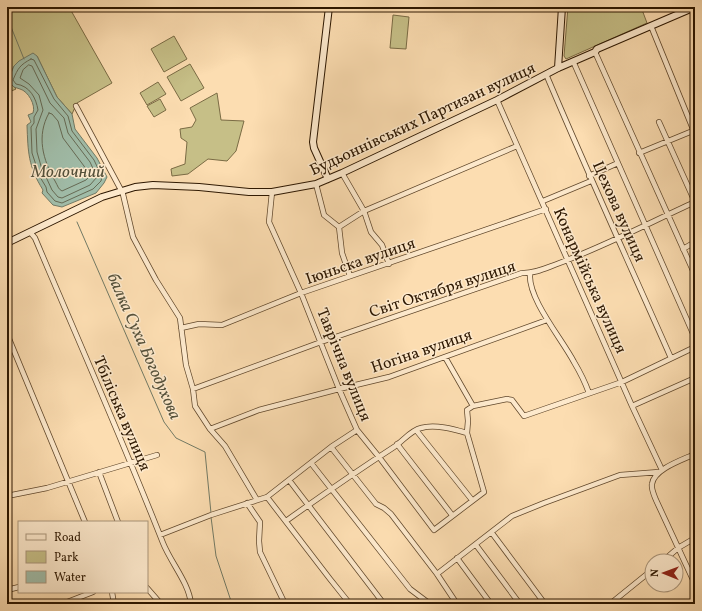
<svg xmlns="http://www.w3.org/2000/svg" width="702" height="611" font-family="Vollkorn,serif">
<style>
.green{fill:#c6bf87;stroke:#7a6b44}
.water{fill:#a0bca8;stroke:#727a65}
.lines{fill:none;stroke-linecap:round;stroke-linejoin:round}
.shore{stroke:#666a54;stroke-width:1}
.stream{stroke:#727a65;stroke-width:1}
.street-casing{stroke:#61482c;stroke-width:6}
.secondary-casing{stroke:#2d1700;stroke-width:8}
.street{stroke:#fde9cc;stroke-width:4.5}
.secondary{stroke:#fde9cc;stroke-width:6}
.labels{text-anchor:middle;stroke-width:3;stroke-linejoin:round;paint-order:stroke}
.street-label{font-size:16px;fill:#2d1700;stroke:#fde9cc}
.water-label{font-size:17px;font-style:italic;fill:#55513b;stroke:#fde9cc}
</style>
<rect width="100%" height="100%" fill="#fcddb1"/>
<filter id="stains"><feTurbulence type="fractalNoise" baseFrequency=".005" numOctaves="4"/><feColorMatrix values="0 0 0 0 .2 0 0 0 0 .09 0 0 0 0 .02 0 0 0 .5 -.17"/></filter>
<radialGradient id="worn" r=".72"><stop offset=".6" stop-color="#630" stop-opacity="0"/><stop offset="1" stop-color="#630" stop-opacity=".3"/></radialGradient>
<path class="green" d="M 7,7 L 69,7 L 112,83 L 77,103 L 72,114 L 57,97 L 37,56 L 14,66 L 9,78 L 14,87 L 16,89 L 7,93 Z
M 568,7 L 641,7 L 647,23 L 566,59 L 564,56 Z
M 393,15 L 409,17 L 406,49 L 390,48 Z
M 174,36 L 187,59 L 164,72 L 151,49 Z
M 190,64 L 204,88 L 181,101 L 167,77 Z
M 158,82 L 166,94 L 147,105 L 140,93 Z
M 217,93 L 221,120 L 244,121 L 236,151 L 227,161 L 208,159 L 188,174 L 172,176 L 171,169 L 185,164 L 187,142 L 181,138 L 180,129 L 192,127 L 196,120 L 190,108 Z
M 160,99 L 166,110 L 154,117 L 147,106 Z"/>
<path class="water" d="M 33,53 L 37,56 L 57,97 L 72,114 L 75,129 L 97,158 L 107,177 L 104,183 L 96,193 L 62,207 L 53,205 L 42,193 L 43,190 C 28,166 28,152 27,125 L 31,122 L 28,115 L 33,113 C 36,105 28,91 20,89 C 18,88 16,88 14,87 L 10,83 L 9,78 L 14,66 L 19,61 Z"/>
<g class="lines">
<path class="shore" d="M 31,59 L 34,60 L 54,99 L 68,116 L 72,131 L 94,160 L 102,177 L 101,181 L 93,189 L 62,203 L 55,201 L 47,192 L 46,187 L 40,177 L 32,153 L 31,127 L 34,123 L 34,117 L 38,110 C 36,98 30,86 16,84 L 13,80 C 18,68 20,65 31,59 Z
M 29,65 L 32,66 L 50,103 L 64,118 L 68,133 L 90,162 L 97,177 L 90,185 L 62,198 L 58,197 L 52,190 L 41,166 L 37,152 L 36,129 L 43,110 L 39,95 L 29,84 L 20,78 L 23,70 Z
M 49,113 L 52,114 L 58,121 L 63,138 L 84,166 L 90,176 L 86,180 L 62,191 C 58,189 58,186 55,181 C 43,160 36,136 49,113 Z"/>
<path class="stream" d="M 7,17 L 24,59
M 77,222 L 164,422 L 176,438 L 205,452 L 211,513
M 211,517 L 216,556 L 232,604"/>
<defs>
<path id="street" d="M 651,26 L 695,134
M 595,52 L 695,275
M 573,61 L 695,338
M 546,74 C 586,169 629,263 671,358
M 497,100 L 632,406 L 662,470
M 76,106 L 121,190
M 659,122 L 695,202
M 639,153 L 695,130
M 342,173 L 364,211 L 371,232 L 382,245 L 389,264
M 589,176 L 618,163
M 316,184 L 324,215 L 339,227 L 342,253 L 350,276
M 122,190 L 133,237 L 156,280 L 180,318 L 186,365 L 193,389 L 195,406 L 210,429 L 225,446 L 257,500
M 272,192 L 269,222 L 301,293 L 339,389 L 357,430 L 379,457 L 434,530 L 484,492 L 467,433 L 468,421 L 467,410 L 473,406 L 445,357
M 543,201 L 591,181
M 339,227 L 364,211 L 517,146
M 30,232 L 35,238 C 78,340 123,441 163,543 C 171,563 189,583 191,604
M 683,249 L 695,242
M 530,274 C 528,299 562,339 574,362 C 580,372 585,382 589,393
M 181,328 L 199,324 L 222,325 L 301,293 L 546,209
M 7,334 L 85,522
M 193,389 L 321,342 L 522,273 C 534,274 546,268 557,264 C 605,246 649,223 695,202
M 473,406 L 507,399 L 512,400 L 524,416 L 622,382 L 695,347
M 632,406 L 695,378
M 210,429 L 259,410 L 339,389 L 389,377 L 547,320
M 416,430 L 472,500
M 397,444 L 452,515
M 331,447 L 376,504 L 384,508 L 391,514 L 437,574 L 457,604
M 695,454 C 682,460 654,469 652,484 C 651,489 654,495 656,500 L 695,584
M 311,463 L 410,589 L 430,604
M 99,472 L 118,522
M 289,480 L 384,604
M 7,496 L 47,488 L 157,455
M 267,497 L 330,579 L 350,604
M 247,503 L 260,522 L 259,541 L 260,552 L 285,604
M 286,521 C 321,496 357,471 394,447 C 403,441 411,430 421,428 C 435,424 453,429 467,433
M 492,533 L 545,604
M 160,535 L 211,515 L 267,497 L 331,447 L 357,430
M 476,545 L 520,604
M 457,558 L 491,604
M 663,561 L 678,548 L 695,538
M 437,574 L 512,516 L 544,503 L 620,475 L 659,472
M 147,588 L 161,604
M 7,590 L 19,587
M 112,592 L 114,604
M 62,604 L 93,592
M 610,604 L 652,570"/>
<path id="secondary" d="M 558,68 L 562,7
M 328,179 L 314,148 L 313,142 L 329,7
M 7,243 L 102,197 L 135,187 L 153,185 L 199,187 L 249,192 L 272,192 L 316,184 L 342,173 L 497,100 L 558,68 L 595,52 L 597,49 L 695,7"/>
</defs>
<use href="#street" class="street-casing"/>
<use href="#secondary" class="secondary-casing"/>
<use href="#street" class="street"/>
<use href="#secondary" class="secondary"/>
</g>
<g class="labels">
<g class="street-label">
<text transform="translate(422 118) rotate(-25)" y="6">Будьоннівських Партизан вулиця</text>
<text transform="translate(620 211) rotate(66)" y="6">Цехова вулиця</text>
<text transform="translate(360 260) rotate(-19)" y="6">Iюньска вулиця</text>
<text transform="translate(591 280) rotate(66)" y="6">Конармійська вулиця</text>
<text transform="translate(442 288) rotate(-18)" y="6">Світ Октября вулиця</text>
<text transform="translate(421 350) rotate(-19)" y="6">Ногіна вулиця</text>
<text transform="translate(345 364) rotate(68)" y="6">Таврічна вулиця</text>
<text transform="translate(123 413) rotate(67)" y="6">Тбіліська вулиця</text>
</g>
<g class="water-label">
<text x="68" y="177">Молочний</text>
<text transform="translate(145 346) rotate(66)" y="6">балка Суха Богодухова</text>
</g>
</g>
<rect width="702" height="611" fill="none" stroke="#fcddb1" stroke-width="24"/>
<rect x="8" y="8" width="686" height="595" fill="none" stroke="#2d1700" stroke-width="2"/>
<rect x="12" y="12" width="678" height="587" fill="none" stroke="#2d1700"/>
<rect x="18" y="521" width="130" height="72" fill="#fde9cc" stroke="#aa957a"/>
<rect x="26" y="534" width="20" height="6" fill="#fde9cc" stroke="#aa957a"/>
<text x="54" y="541" font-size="12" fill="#2d1700">Road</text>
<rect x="26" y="551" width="20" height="12" fill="#c6bf87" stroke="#aa957a"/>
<text x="54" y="561" font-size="12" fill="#2d1700">Park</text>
<rect x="26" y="571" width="20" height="12" fill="#a0bca8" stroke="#aa957a"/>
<text x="54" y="581" font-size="12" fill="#2d1700">Water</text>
<g transform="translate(664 573) rotate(271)"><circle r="19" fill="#fde9cc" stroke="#aa957a"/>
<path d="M0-3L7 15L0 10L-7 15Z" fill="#8f2418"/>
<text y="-6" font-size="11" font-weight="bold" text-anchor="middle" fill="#2d1700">N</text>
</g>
<rect width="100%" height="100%" filter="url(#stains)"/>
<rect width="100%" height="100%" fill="url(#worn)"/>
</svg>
